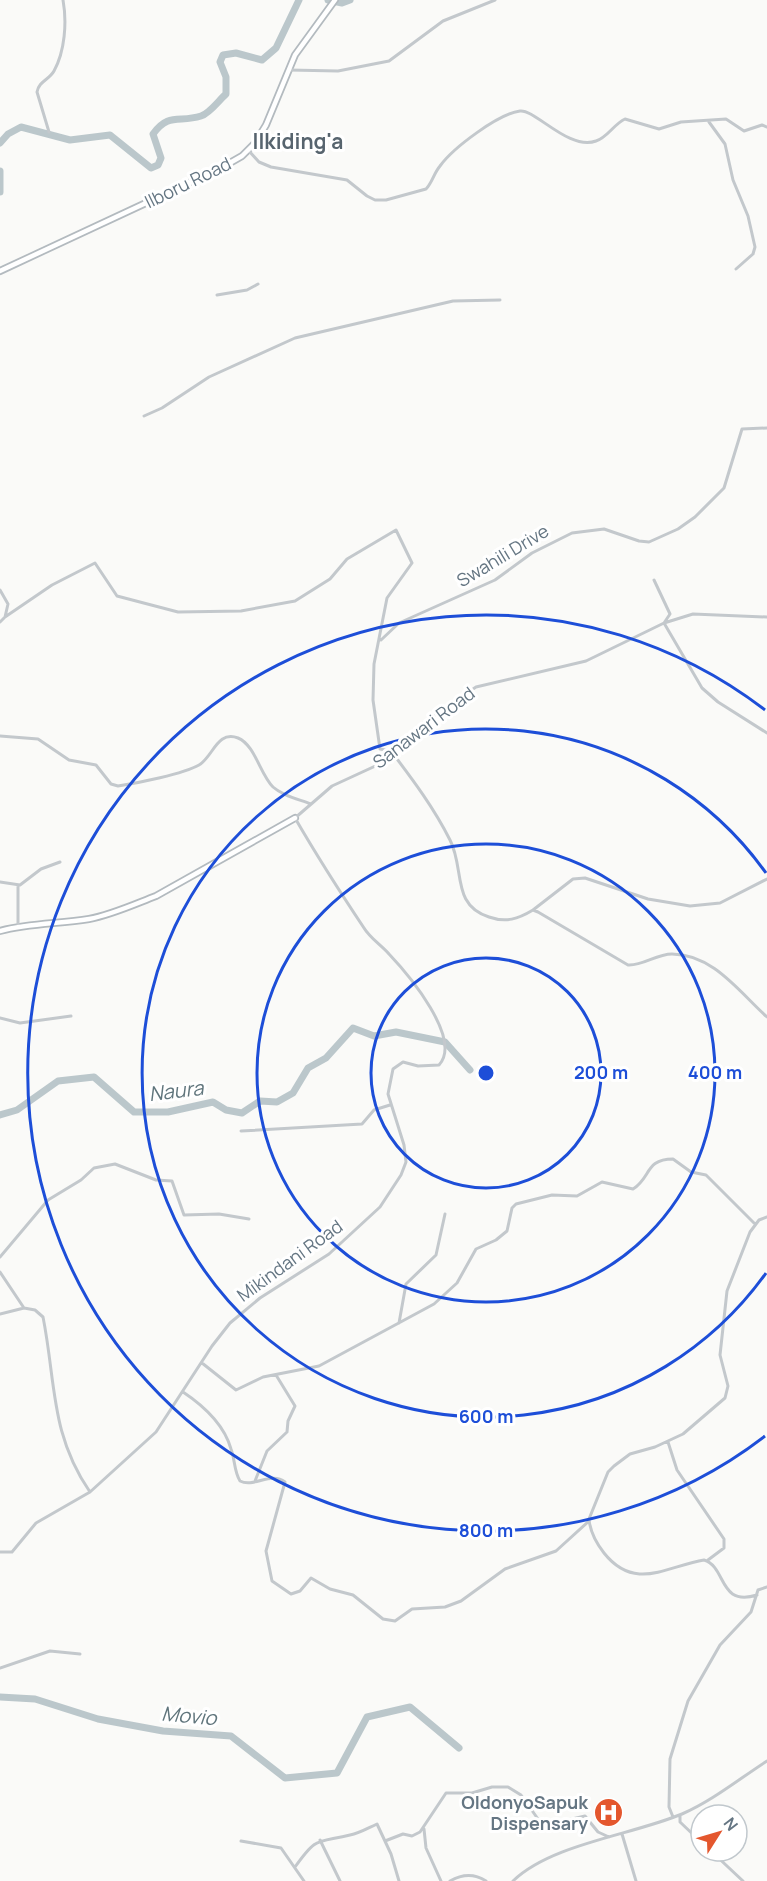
<svg xmlns="http://www.w3.org/2000/svg" width="767" height="1881" font-family="Manrope,sans-serif">
<style>
.lines{fill:none;stroke-linecap:round;stroke-linejoin:round}
.river{stroke:#bbc7cb;stroke-width:7}
.secondary-casing{stroke:#b3babf;stroke-width:8}
.street{stroke:#c3c8cc;stroke-width:3}
.secondary{stroke:#fff;stroke-width:4.5}
.ring{fill:none;stroke:#1d4ed8;stroke-width:3}
.labels{text-anchor:middle;stroke-width:6;stroke-linejoin:round;paint-order:stroke}
.street-label{font-size:18px;fill:#657683;stroke:#fff}
.poi-label{font-size:18px;font-weight:bold;fill:#657683;stroke:#fff;text-anchor:end}
.water-label{font-size:20px;font-style:italic;fill:#60757c;stroke:#fff}
.quarter-label{font-size:21px;font-weight:bold;fill:#57646e;stroke:#fff}
.centre{fill:#1d4ed8;stroke:#fff;stroke-width:3}
.ring-label{font-size:18px;text-anchor:middle;font-weight:bold;fill:#1d4ed8;stroke:#fff;stroke-width:6;stroke-linejoin:round;paint-order:stroke}
</style>
<rect width="100%" height="100%" fill="#fafaf8"/>
<g class="lines">
<path class="river" d="M 328,0 L 342,3 L 350,0
M 0,143 L 8,134 L 21,127 L 70,140 L 110,135 L 151,168 L 158,165 L 161,158 L 153,134 C 169,112 179,123 201,116 C 210,113 219,100 226,94 L 226,77 L 220,62 L 223,55 L 236,53 L 262,60 L 276,48 L 299,0
M 0,171 L 0,192
M 0,1115 L 17,1110 L 58,1081 L 94,1077 L 134,1112 L 168,1112 L 213,1102 L 226,1110 L 242,1113 L 260,1101 L 277,1102 L 293,1093 L 308,1068 L 326,1058 L 353,1028 L 374,1036 L 396,1032 L 445,1042 L 470,1070
M 0,1697 L 35,1699 L 98,1719 L 163,1731 L 231,1736 L 285,1778 L 337,1773 L 367,1717 L 410,1707 L 459,1748"/>
<defs>
<path id="secondary" d="M 0,271 L 221,168 L 242,156 L 255,143 L 266,125 L 295,55 L 335,0
M 0,931 C 30,923 59,924 89,919 C 111,915 135,904 156,896 L 295,818"/>
</defs>
<use href="#secondary" class="secondary-casing"/>
<path class="street" d="M 289,70 L 338,71 L 389,61 L 443,21 L 495,0
M 709,122 L 725,144 L 733,180 L 748,216 L 755,247 L 753,254 L 736,269
M 49,132 L 37,92 C 39,81 49,80 54,71 C 65,51 67,22 63,0
M 249,151 L 259,162 L 271,167 L 347,180 L 367,196 L 375,200 L 386,200 L 426,189 C 432,183 434,173 440,166 C 453,148 498,114 520,111 C 535,109 569,151 596,141 C 607,138 614,124 625,119 L 659,129 L 681,122 L 726,119 L 744,131 L 762,125 L 767,127
M 217,295 L 247,290 L 258,284
M 144,416 L 162,408 L 209,377 L 295,338 L 453,301 L 500,300
M 654,580 L 670,614 L 664,623 L 702,688 L 718,702 L 767,733
M 0,590 L 8,604 L 5,617 L 0,622
M 5,617 L 52,585 L 95,563 L 117,596 L 178,612 L 241,611 L 295,601 L 330,579 L 347,559 L 396,530 L 412,563 L 387,598 L 374,664 L 373,700 L 380,749 L 391,751 C 413,780 434,808 450,840 C 465,869 451,905 489,917 C 506,923 518,919 533,910 L 538,912 L 628,965 C 643,966 656,954 672,954 C 713,954 740,993 767,1017
M 381,640 L 399,623 L 495,580 L 532,553 L 572,533 L 604,529 L 639,541 L 649,542 L 678,529 L 695,517 L 724,488 L 742,429 L 767,428
M 0,736 L 38,739 L 69,760 L 96,765 L 111,784 L 118,786 C 138,783 183,774 199,765 C 213,757 217,730 238,738 C 255,745 260,774 273,787 C 283,796 298,799 311,804
M 0,882 L 20,885 L 41,869 L 60,862
M 533,910 L 573,879 L 585,878 L 648,899 L 690,906 L 720,903 L 767,879
M 18,926 L 18,885
M 0,1018 L 20,1023 L 71,1016
M 241,1131 L 362,1124 L 374,1110 L 390,1105
M 0,1257 L 48,1200 L 81,1180 L 94,1168 L 115,1164 L 156,1180 L 172,1181 L 184,1215 L 219,1214 L 249,1219
M 0,1272 L 24,1308 L 35,1310 L 43,1317 C 56,1382 50,1434 90,1492
M 0,1314 L 24,1308
M 399,1323 L 406,1284 L 436,1255 L 445,1214
M 202,1363 L 236,1390 L 263,1377 L 319,1366 L 434,1304 L 457,1283 L 476,1249 L 496,1240 L 507,1231 L 512,1208 L 516,1204 L 552,1195 L 577,1196 L 602,1182 L 633,1189 C 651,1178 645,1159 673,1159 L 691,1172 L 706,1175 L 755,1224
M 183,1392 C 204,1406 224,1424 231,1449 C 235,1459 234,1472 240,1481 C 254,1488 271,1471 285,1482 L 266,1551 L 272,1581 L 291,1594 L 300,1591 L 311,1578 L 330,1589 L 353,1595 L 383,1619 L 395,1621 L 412,1609 L 445,1607 L 461,1601 L 505,1569 L 556,1551 L 589,1521
M 668,1442 L 677,1470 L 724,1539 L 724,1548 L 708,1560
M 255,1481 L 267,1451 L 287,1432 L 288,1421 L 295,1406 L 276,1375
M 0,1552 L 12,1552 L 36,1523 L 90,1492 L 156,1432 L 212,1346 L 230,1323 L 260,1298 L 329,1254 L 380,1207 L 401,1175 L 406,1162 L 404,1145 L 388,1094 L 393,1069 L 403,1062 L 418,1066 L 439,1065 C 463,1039 408,974 389,954 C 381,945 370,938 364,928 C 340,892 317,856 295,818 L 332,786 L 382,763 L 422,724 L 476,687 L 586,661 L 664,623 L 693,614 L 767,617
M 757,1595 C 718,1607 727,1567 704,1560 C 667,1566 635,1592 604,1553 C 597,1544 590,1531 589,1519 L 608,1472 L 614,1466 L 630,1454 L 655,1447 L 683,1434 L 725,1398 L 728,1386 L 720,1355 L 727,1291 L 750,1232 L 759,1220 L 767,1217
M 0,1668 L 50,1651 L 80,1654
M 680,1816 L 680,1822 L 701,1842
M 673,1817 L 669,1807 L 670,1759 L 688,1701 L 720,1645 L 751,1612 L 758,1590 L 767,1587
M 424,1829 L 426,1848 L 441,1881
M 622,1834 L 636,1881
M 320,1840 L 340,1881
M 241,1841 L 281,1848 L 304,1881
M 385,1841 L 403,1834 L 412,1836 L 420,1832 L 446,1793 L 472,1793 L 492,1787 L 508,1787 L 521,1795 L 538,1819 L 559,1822 L 585,1816 L 598,1832 L 609,1837
M 711,1851 L 743,1881
M 295,1867 C 317,1836 316,1843 350,1835 C 360,1833 368,1828 377,1824 L 391,1854 L 399,1881
M 450,1881 C 462,1874 474,1873 486,1881
M 513,1881 C 551,1844 632,1835 682,1814 C 712,1801 739,1779 767,1761"/>
<use href="#secondary" class="secondary"/>
</g>
<g class="ring">
<circle cx="486" cy="1073" r="115"/>
<circle cx="486" cy="1073" r="229"/>
<path d="M766 1273A344 344 0 1 1 766 873"/>
<path d="M765 1436A458 458 0 1 1 765 710"/>
</g>
<defs>
<symbol id="hospital-disc" viewBox="-11 -11 22 22"><circle r="9.5" fill="#e4572e" stroke="#fff"/><path d="M-5-5h3v3.5h4V-5h3V5h-3V1.5h-4V5h-3Z" fill="#fff"/></symbol>
</defs>
<g fill-rule="evenodd">
<use href="#hospital-disc" x="592" y="1796" width="33" height="33"/>
</g>
<g class="labels">
<g class="street-label">
<text transform="translate(188 183) rotate(-26)" y="6">Ilboru Road</text>
<text transform="translate(503 556) rotate(-31)" y="6">Swahili Drive</text>
<text transform="translate(424 728) rotate(-37)" y="6">Sanawari Road</text>
<text transform="translate(290 1261) rotate(-36)" y="6">Mikindani Road</text>
</g>
<g class="poi-label">
<text x="588" y="1809">OldonyoSapuk<tspan x="588" dy="21">Dispensary</tspan></text>
</g>
<g class="water-label">
<text transform="translate(176 1091) rotate(-7)" y="7">Naura</text>
<text transform="translate(189 1716) rotate(5)" y="7">Movio</text>
</g>
<g class="quarter-label">
<text x="298" y="149">Ilkiding'a</text>
</g>
</g>
<circle cx="486" cy="1073" r="9" class="centre"/>
<g class="ring-label">
<text x="601" y="1079">200 m</text>
<text x="715" y="1079">400 m</text>
<text x="486" y="1423">600 m</text>
<text x="486" y="1537">800 m</text>
</g>
<g transform="translate(719 1833) rotate(53)"><circle r="28" fill="#ffffff" stroke="#c1c8cd" stroke-width="1.5"/>
<path d="M0-4.5L10 22L0 15L-10 22Z" fill="#e4572e"/>
<text y="-9" font-size="16" font-weight="bold" text-anchor="middle" fill="#657683">N</text>
</g>
</svg>
